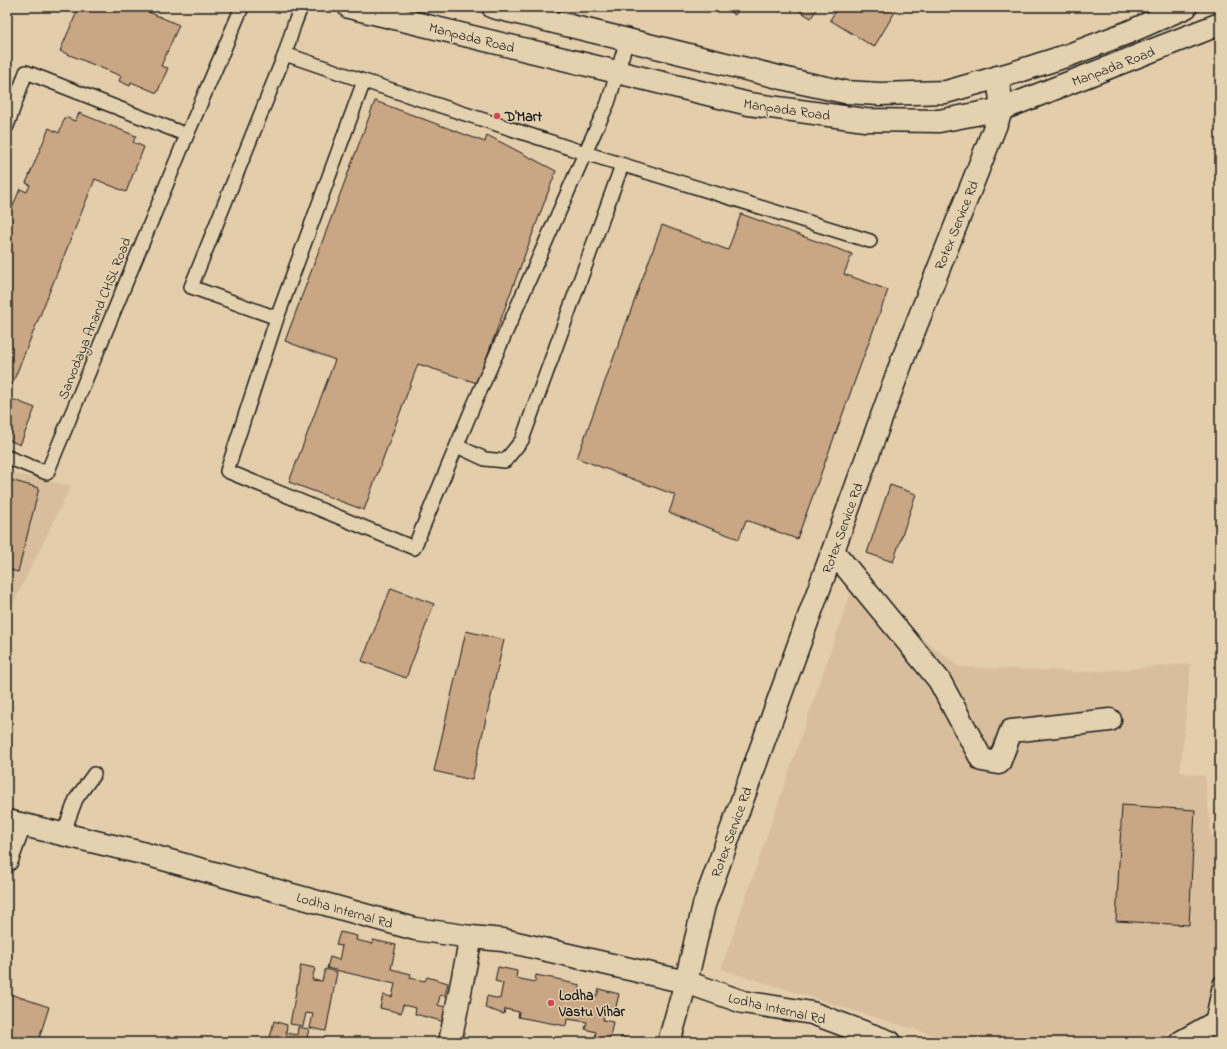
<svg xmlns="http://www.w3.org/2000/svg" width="1227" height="1049" font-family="'Indie Flower',sans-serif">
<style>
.built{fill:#d8be9c}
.building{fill:#c9a684;stroke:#1c1c1c}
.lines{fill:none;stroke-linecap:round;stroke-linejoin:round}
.service-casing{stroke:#1c1c1c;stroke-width:16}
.minor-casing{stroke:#1c1c1c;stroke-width:25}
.tertiary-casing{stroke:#1c1c1c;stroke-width:25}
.secondary-casing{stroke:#1c1c1c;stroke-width:25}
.service{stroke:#e4d1af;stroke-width:13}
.minor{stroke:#e4d1af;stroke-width:22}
.tertiary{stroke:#e4d1af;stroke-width:22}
.secondary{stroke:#e4d1af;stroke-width:22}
.poi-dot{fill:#d1495b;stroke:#e4d1af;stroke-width:1.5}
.labels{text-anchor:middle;stroke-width:3;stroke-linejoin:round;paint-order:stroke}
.street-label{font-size:14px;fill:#1c1c1c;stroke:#e4d1af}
.poi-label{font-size:14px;font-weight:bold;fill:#1c1c1c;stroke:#e4d1af;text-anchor:start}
</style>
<rect width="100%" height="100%" fill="#e4cdaa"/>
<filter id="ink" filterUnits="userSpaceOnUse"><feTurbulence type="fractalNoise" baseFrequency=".025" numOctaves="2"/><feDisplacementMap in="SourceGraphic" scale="8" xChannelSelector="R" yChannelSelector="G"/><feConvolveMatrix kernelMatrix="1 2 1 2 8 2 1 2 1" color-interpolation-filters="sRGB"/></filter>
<g filter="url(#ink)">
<path class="built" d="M 7,472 L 71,486 L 7,616 Z
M 853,586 L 959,667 L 1086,672 L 1191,664 L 1180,772 L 1205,776 L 1211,836 L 1220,837 L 1220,1009 L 1147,1042 L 955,1042 L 721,969 Z"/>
<path class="building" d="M 79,7 L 137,7 L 179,25 L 161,66 L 168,68 L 157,93 L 131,82 L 130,86 L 119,81 L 121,76 L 60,51 Z
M 723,7 L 740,7 L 735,15 Z
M 793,7 L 818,7 L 811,18 Z
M 838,7 L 898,7 L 874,47 L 830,20 Z
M 375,101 L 485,142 L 487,135 L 556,171 L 477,383 L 418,364 L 364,510 L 289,482 L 335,360 L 285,341 Z
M 79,113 L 136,136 L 133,142 L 144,147 L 126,192 L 95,179 L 7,397 L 35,408 L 20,445 L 7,439 L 7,215 L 10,207 L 12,208 L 20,189 L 27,192 L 30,185 L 26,183 L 49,128 L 59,133 L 65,117 L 75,121 Z
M 741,214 L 852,254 L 844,274 L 888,290 L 797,539 L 746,520 L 739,539 L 669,513 L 675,495 L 577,458 L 662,225 L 728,250 Z
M 7,479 L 39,488 L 18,572 L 7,569 Z
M 890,485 L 916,494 L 893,562 L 867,553 Z
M 391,588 L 434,604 L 406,678 L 362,661 Z
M 466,631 L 504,640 L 472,780 L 434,771 Z
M 1122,805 L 1195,810 L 1189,925 L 1116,921 Z
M 340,932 L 357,936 L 356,940 L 373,944 L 373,940 L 396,945 L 391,969 L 411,974 L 410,978 L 425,981 L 427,977 L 448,983 L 445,996 L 440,995 L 438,1005 L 448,1008 L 445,1022 L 415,1014 L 416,1008 L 403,1005 L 401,1013 L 380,1008 L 383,995 L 392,997 L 395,984 L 327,968 L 330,957 L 339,960 L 342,946 L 336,945 Z
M 301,965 L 315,968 L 312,980 L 322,981 L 325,969 L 337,972 L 326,1031 L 310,1028 L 313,1014 L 306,1013 L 303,1026 L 290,1024 Z
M 498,967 L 517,971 L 516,978 L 535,982 L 536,975 L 562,980 L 562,981 L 580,985 L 579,993 L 597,996 L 599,989 L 619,994 L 615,1011 L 605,1009 L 603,1020 L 613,1022 L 609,1042 L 594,1042 L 596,1032 L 585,1029 L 587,1022 L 567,1019 L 566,1026 L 518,1017 L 519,1012 L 505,1009 L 504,1014 L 485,1008 L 487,996 L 500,999 L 503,983 L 495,981 Z
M 7,993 L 49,1007 L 38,1042 L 7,1042 Z
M 274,1021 L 287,1025 L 286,1033 L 297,1035 L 298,1027 L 309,1029 L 306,1042 L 269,1042 Z
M 621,1037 L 635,1041 L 635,1042 L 620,1042 Z"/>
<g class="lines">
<defs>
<path id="service" d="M 301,7 L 294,25 L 285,54 L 191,287 L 277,318 L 227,471 L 414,548 L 472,409 L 585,153 L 608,103 L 627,40
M 364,81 L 585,153 L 870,241
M 7,126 L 26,72 L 187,135
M 277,318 L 364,81 L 285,54
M 457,446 L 485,459 L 505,461 L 522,440 L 622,165
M 7,457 L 47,473 L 187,135 L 242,7
M 63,834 L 76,799 L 94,774
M 1211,1025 L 1220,983"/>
<path id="minor" d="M 833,551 L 939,680 L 982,760 L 999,763 L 1011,731 L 1110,720
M 7,860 L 20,824
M 450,1042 L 471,937
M 669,1042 L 686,982 L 704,905 L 902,361 L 1002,109 L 998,77"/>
<path id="tertiary" d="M 7,821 L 138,852 L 415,929 L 471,937 L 503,940 L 686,982 L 743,1002 L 812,1013 L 890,1042
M 1181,1042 L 1211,1025 L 1220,1021"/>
<path id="secondary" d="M 349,7 L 749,104 L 865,120 L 939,121 L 1002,109 L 1220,24
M 493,7 L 803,83 L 845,92 L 880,94 L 946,92 L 1016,72 L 1069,55 L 1129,32 L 1186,7"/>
</defs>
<use href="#service" class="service-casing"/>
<use href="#minor" class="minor-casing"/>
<use href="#tertiary" class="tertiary-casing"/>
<use href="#secondary" class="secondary-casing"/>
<use href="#service" class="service"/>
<use href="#minor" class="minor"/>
<use href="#tertiary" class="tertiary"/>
<use href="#secondary" class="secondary"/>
</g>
</g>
<g class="poi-dot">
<circle cx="497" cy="116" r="4"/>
<circle cx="551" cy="1003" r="4"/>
</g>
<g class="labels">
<g class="street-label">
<text transform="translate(472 37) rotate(14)" y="5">Manpada Road</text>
<text transform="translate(1113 66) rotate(-21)" y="5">Manpada Road</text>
<text transform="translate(787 109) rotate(8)" y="5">Manpada Road</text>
<text transform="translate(956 225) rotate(-68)" y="5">Rotex Service Rd</text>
<text transform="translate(94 318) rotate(-68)" y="5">Sarvodaya Anand CHSL Road</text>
<text transform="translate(842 528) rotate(-70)" y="5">Rotex Service Rd</text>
<text transform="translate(731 832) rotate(-70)" y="5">Rotex Service Rd</text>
<text transform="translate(345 910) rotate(16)" y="5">Lodha Internal Rd</text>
<text transform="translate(777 1008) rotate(13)" y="5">Lodha Internal Rd</text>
</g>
<g class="poi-label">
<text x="505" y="121">D'Mart</text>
<text x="559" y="1000">Lodha<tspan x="559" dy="16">Vastu Vihar</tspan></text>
</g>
</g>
<rect width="1227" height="1049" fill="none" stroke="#e4d1af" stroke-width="24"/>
<rect x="12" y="12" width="1203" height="1025" fill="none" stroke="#1c1c1c" stroke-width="1.5" filter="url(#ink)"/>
</svg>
